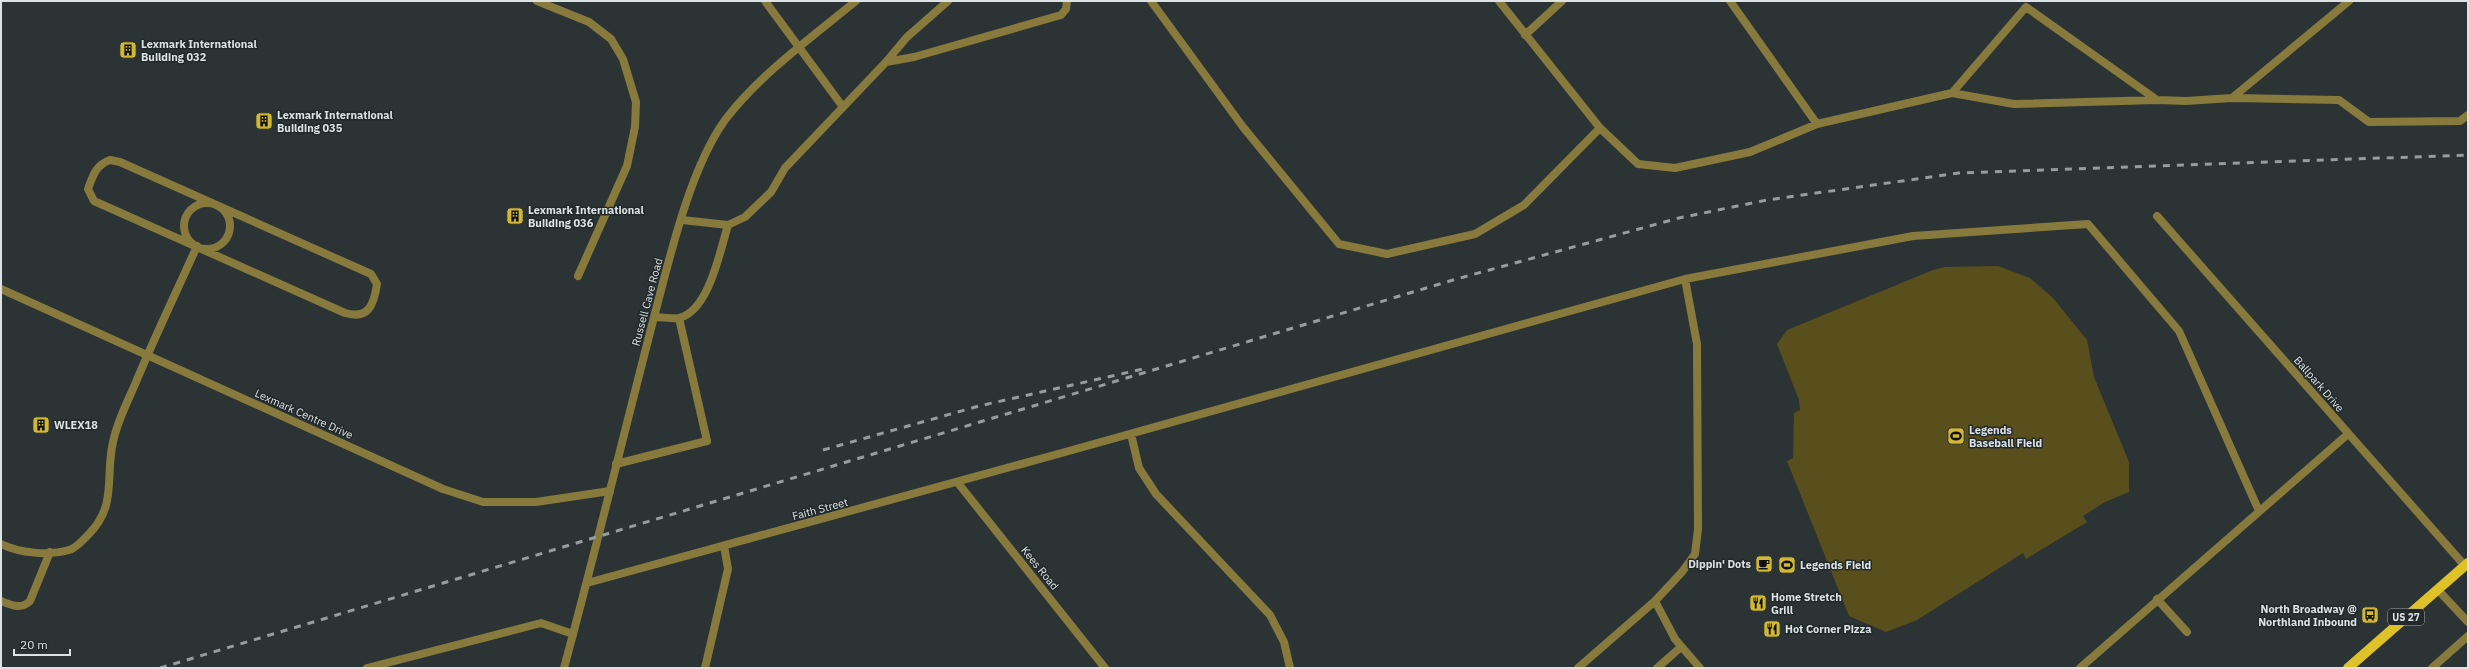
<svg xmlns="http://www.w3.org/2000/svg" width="2469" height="669" font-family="'IBM Plex Sans',sans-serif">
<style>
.green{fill:#594f1c}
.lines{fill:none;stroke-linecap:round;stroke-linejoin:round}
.service{stroke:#877a3c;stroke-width:8}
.minor{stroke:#877a3c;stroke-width:8}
.tertiary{stroke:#877a3c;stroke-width:8}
.primary{stroke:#dec228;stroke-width:10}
.rail{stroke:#969d9f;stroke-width:3;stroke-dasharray:7 7;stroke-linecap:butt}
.labels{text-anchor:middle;stroke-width:3;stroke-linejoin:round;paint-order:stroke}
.shield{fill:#21292b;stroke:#a5abac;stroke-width:1}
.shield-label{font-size:10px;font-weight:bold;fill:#dde3e4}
.poi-label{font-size:11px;font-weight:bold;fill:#dde3e4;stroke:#21292b;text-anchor:start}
.street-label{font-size:11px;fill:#dde3e4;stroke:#21292b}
</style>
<rect width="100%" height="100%" fill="#2b3335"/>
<path class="green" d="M 1998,266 L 2030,278 L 2053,298 L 2087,340 L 2094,377 L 2129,462 L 2129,492 L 2105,502 L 2083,516 L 2087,522 L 2026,559 L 2023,553 L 1917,620 L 1886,632 L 1849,616 L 1787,461 L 1793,458 L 1794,413 L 1800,410 L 1799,400 L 1777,344 L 1787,330 L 1933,270 L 1945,267 Z"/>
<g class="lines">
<path class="service" d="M 537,1 L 589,22 L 611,39 L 623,59 L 636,102 L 635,127 L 627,166 L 578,276
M 765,1 L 843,107
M 1151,1 L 1243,127 L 1339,244 L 1387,254 L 1475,234 L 1524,205 L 1600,128
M 1499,1 L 1600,128 L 1638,164 L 1675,168 L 1750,152 L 1817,124 L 1952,93 L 2014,104 L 2157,100 L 2186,101 L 2232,98 L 2349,1
M 1730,1 L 1817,124
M 1525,35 L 1562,1
M 886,62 L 914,57 L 1061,15 L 1066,9 L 1067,1
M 1952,93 L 2026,7 L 2157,100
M 2232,98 L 2339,100 L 2369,122 L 2460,121 L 2468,115
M 110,160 L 120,162 L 371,274 L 377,284 C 374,304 369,320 345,313 L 94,201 L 88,189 C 93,175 96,165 110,160 Z
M184 226a23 23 0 1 1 46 0a23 23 0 1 1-46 0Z
M 682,220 L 728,225 L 745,217 L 771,192 L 785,168 L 886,62 L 907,37 L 948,1
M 1685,279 L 1913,236 L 2088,224 L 2179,331 L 2259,511
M 655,317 C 662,317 672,319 679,318 C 709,311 720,251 728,225
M 1131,434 L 1139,468 L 1156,494 L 1270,615 L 1284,642 L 1290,668
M 1058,454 L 1685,279 L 1697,344 L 1698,529 L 1695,554 L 1682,572 L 1655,601 L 1675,639
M 616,464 L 707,441 L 679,318
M 1,544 C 20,553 48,556 69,550 C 75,549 83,540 88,535 C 116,507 106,482 112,447 C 116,424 127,403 136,382 C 155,336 177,291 197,246
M 2157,599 L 2187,632
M 1,601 C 11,605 21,610 30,601 L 50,552
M 367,668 L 541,623 L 573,634
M 705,668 L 728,569 L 724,546
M 1578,668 L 1655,601
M 1657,668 L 1681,647
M 2080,668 L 2348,434
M 2432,668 L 2468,636"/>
<path class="minor" d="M 2157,216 L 2465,566
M 1,289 L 443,489 L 483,502 L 536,502 L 610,491
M 958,483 L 1105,668
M 587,583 L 1058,454
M 2438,590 L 2468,622
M 1675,639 L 1700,668"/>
<path class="tertiary" d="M 564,668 C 595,553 623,437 653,321 C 669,261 689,170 725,120 C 758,76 813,36 856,1"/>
<path class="primary" d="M 2348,668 L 2468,563"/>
<path class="rail" d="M 823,450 L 979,406 L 1143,369
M 160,668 L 1453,280 L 1679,218 L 1767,200 L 1959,173 L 2468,155"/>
</g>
<defs>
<symbol id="building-square" viewBox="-11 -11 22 22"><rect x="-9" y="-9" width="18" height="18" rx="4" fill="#d0b736" stroke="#21292b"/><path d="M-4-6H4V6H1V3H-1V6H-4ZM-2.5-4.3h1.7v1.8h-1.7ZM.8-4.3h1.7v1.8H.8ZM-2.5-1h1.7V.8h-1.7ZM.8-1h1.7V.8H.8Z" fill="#111"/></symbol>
<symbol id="stadium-square" viewBox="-11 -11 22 22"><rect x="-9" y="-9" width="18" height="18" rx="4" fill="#d0b736" stroke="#21292b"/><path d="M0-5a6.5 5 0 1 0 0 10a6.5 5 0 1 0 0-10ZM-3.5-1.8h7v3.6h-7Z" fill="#111"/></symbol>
<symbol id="cafe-square" viewBox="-11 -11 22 22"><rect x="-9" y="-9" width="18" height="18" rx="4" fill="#d0b736" stroke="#21292b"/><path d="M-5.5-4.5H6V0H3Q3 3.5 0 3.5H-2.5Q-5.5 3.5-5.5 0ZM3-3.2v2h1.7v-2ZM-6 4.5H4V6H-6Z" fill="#111"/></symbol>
<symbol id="restaurant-square" viewBox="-11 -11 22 22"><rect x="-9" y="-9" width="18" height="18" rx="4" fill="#d0b736" stroke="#21292b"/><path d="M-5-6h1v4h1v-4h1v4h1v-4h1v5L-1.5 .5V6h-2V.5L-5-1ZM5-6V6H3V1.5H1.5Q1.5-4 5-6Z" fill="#111"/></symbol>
<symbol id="bus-square" viewBox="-11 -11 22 22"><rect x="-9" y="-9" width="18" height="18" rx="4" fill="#d0b736" stroke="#21292b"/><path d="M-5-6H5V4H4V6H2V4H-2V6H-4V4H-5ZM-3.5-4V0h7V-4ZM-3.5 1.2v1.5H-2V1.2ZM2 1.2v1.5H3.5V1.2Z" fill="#111"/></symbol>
</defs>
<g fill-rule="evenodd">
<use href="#building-square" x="118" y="40" width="20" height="20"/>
<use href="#building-square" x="254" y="111" width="20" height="20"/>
<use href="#building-square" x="505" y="206" width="20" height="20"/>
<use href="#building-square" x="31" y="415" width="20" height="20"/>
<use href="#stadium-square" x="1946" y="426" width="20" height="20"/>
<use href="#cafe-square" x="1754" y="554" width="20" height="20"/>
<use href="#stadium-square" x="1777" y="555" width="20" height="20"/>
<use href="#restaurant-square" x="1748" y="593" width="20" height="20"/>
<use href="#bus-square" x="2360" y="605" width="20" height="20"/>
<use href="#restaurant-square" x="1762" y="619" width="20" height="20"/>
</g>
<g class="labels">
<rect class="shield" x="2388" y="609" width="36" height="16" rx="3"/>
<g class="shield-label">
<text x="2406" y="621">US 27</text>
</g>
<g class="poi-label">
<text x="141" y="48">Lexmark International<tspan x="141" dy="13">Building 032</tspan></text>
<text x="277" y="119">Lexmark International<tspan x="277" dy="13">Building 035</tspan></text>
<text x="528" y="214">Lexmark International<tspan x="528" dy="13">Building 036</tspan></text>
<text x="54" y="429">WLEX18</text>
<text x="1969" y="434">Legends<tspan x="1969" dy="13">Baseball Field</tspan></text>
<text x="1751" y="568" text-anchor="end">Dippin' Dots</text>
<text x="1800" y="569">Legends Field</text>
<text x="1771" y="601">Home Stretch<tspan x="1771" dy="13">Grill</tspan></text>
<text x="2357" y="613" text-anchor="end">North Broadway @<tspan x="2357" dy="13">Northland Inbound</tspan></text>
<text x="1785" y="633">Hot Corner Pizza</text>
</g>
<g class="street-label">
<text transform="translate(647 302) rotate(-75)" y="4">Russell Cave Road</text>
<text transform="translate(2319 384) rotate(49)" y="4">Ballpark Drive</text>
<text transform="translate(304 414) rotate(24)" y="4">Lexmark Centre Drive</text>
<text transform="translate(820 509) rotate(-15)" y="4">Faith Street</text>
<text transform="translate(1040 568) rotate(51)" y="4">Kees Road</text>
</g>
</g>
<rect width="2469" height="669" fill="none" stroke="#dde3e4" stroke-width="4"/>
<path d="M14 649v6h56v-6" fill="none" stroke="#dde3e4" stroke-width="2"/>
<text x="20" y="649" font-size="12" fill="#dde3e4" stroke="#21292b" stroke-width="3" paint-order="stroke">20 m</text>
</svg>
